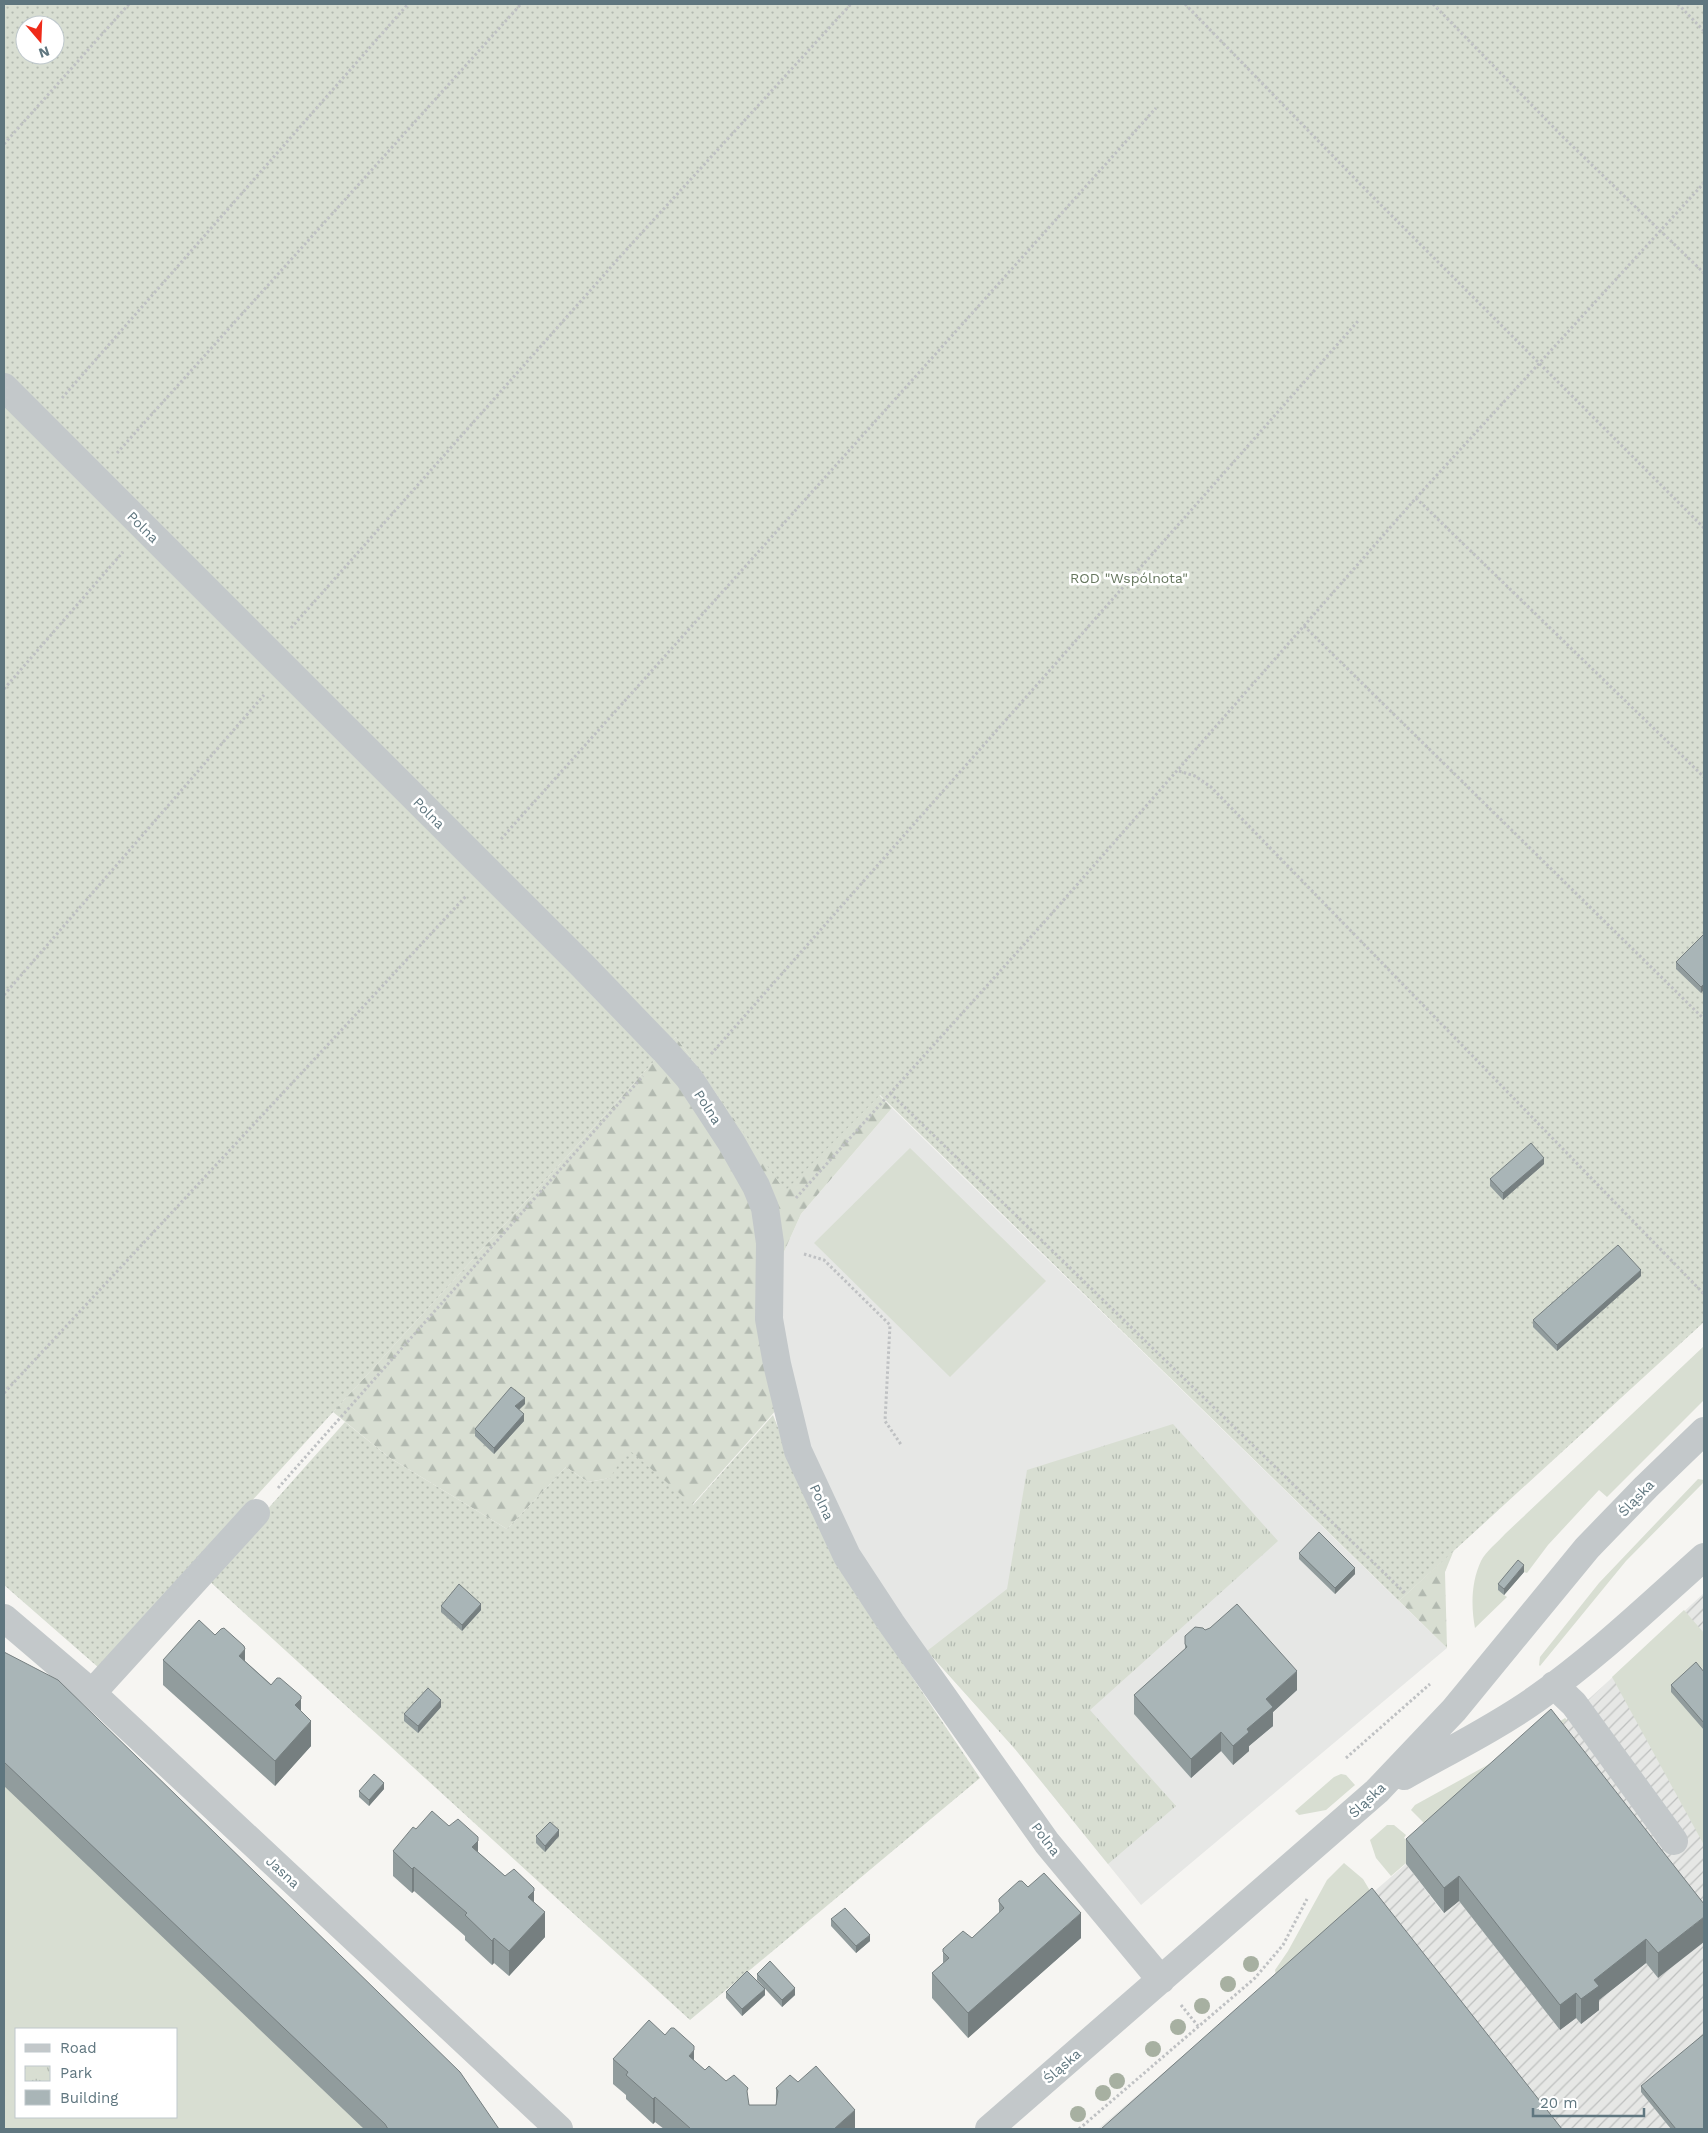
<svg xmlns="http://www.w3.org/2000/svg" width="1708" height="2133" font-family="'Work Sans',sans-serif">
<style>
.built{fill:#e6e7e5}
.industrial{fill:url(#industrial-furrows)}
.grass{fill:#d8ded2;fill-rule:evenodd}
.forest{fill:url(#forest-firs)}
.park{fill:url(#park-tufts)}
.garden{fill:url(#garden-dots);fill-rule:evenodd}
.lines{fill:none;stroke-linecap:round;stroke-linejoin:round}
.path{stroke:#bfc1c3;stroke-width:3;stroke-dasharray:2.5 2.5;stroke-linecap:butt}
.minor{stroke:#c3c8ca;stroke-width:28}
.tree{fill:#a7b0a1}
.wall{fill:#919c9d}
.shaded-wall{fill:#767f80}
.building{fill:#a9b5b7;stroke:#767f80}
.labels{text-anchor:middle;stroke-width:5;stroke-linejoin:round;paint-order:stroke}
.street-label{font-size:14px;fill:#5f767f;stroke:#fff}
.park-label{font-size:14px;fill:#66775e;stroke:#fff}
</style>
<defs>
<pattern id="industrial-furrows" width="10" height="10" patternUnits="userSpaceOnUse" patternTransform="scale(1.25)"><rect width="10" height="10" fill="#e6e7e5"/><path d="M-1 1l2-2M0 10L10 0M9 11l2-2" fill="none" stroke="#bec0bf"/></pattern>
<pattern id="forest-firs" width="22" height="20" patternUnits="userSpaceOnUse" patternTransform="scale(1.25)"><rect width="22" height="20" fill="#d8ded2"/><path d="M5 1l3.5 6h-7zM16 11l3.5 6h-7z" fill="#b2b9b0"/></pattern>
<pattern id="park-tufts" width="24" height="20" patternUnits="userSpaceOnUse" patternTransform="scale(1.25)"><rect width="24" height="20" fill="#d8ded2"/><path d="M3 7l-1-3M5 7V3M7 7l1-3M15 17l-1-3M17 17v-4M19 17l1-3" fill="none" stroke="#b2b9b0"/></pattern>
<pattern id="garden-dots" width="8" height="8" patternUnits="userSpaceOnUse" patternTransform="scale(1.25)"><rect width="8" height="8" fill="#d8ded2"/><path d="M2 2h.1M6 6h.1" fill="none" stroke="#b2b9b0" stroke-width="1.8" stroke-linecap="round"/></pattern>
</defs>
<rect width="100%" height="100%" fill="#f6f5f2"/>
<path class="built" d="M 892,1108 L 1447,1648 L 1141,1905 L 1015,1749 L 887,1606 L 806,1444 L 780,1322 L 783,1254 L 801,1214 Z"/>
<path class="industrial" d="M 1704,1593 L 1704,1929 L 1551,1734 Z
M 1406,1864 L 1443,1913 L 1459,1901 L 1560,2030 L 1576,2018 L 1581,2024 L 1594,2004 L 1646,1963 L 1658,1978 L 1704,1942 L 1704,2129 L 1098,2129 Z"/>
<path class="grass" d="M 910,1148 L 1046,1281 L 950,1377 L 814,1243 Z
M 1704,1346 L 1704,1400 L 1607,1497 L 1599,1490 L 1548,1545 L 1527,1573 L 1524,1572 L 1504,1595 L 1507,1597 L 1475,1628 C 1471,1607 1471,1582 1481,1561 C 1486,1551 1498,1542 1505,1534 Z
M 1698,1479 L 1704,1480 L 1704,1482 L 1626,1561 L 1540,1666 L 1539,1665 L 1540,1657 L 1599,1583 Z
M 1684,1610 L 1704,1633 L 1704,1845 L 1612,1677 Z
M 4,1677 L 497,2129 L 4,2129 ZM 16,2029 L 176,2029 L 176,2117 L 16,2117 Z
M 1565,1718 L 1567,1720 L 1532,1751 L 1428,1827 L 1411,1810 L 1415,1805 L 1529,1742 Z
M 1341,1774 L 1346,1775 L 1355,1785 L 1326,1810 L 1299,1815 L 1295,1811 L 1334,1777 Z
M 1387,1825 L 1394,1825 L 1406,1835 L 1404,1838 L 1419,1852 L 1391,1876 L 1376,1858 L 1370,1840 Z
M 1344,1863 L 1363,1879 L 1372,1894 L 1276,1976 L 1275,1970 L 1288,1951 L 1327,1880 Z"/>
<path class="forest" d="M 676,1037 L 785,1190 L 879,1095 L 892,1108 L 801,1214 L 783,1254 L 780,1322 L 792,1392 L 692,1505 L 610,1478 L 588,1482 L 566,1467 L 507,1529 L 390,1458 L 333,1412 Z
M 1454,1550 L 1445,1572 L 1447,1648 L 1399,1601 Z"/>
<path class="park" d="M 1173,1424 L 1278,1541 L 1090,1710 L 1176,1806 L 1108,1864 L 1015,1749 L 927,1651 L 1007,1589 L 1027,1470 Z"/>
<path class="garden" d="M 4,4 L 1704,4 L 1704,1322 L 1399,1601 L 880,1095 L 785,1191 L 676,1037 L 99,1668 L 4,1585 ZM 25,25 L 55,25 L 55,55 L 25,55 Z
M 773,1415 L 796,1473 L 886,1638 L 980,1778 L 690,2020 L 206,1578 L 345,1422 L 390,1458 L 507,1529 L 566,1467 L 588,1482 L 610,1478 L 628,1449 L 693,1505 Z"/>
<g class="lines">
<path class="path" d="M 1185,4 L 1366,190 L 1704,528
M 1433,4 L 1563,137 L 1704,273
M 1678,4 L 1704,31
M 4,144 L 129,4
M 62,398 L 408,4
M 117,453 L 521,4
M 1416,498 L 1704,777
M 1304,626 L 1704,1019
M 291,628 L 627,249 L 851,4
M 4,689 L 123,552
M 1179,771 L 1195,776 L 1211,787 L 1704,1294
M 501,839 L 1156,108
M 4,995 L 264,695
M 711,1054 L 1359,320
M 890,1093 L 1406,1594
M 796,1198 L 1047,919 L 1416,498 L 1704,183
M 804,1254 L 824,1260 L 890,1325 L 885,1421 L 902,1446
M 4,1393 L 467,895
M 278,1488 L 643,1076
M 1346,1758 L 1430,1684
M 1181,2005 L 1198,2026
M 1079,2129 L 1255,1978 L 1283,1945 L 1307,1899"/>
<path class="minor" d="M 4,387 L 581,964 L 665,1051 L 689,1078 L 731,1142 L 756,1186 L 765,1208 L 770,1243 L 769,1319 L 777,1364 L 798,1451 L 847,1556 L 891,1623 L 1047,1843 L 1161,1980
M 4,1618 L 92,1693 L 559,2129
M 1554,1685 L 1574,1704 L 1674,1841
M 92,1693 L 256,1513
M 1404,1776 C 1448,1751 1495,1728 1536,1699 C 1596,1657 1649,1606 1704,1557
M 989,2129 L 1377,1791 L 1454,1710 L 1587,1548 L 1646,1487 L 1704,1431"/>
</g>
<g class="tree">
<circle cx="1251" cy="1964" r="8"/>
<circle cx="1228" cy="1984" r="8"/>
<circle cx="1202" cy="2006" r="8"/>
<circle cx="1178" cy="2027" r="8"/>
<circle cx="1153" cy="2049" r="8"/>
<circle cx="1117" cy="2081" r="8"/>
<circle cx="1103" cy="2093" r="8"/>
<circle cx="1078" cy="2114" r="8"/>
</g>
<path class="wall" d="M 1704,934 L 1701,993 L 1676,969 L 1676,962 Z
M 1544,1164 L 1503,1200 L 1490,1186 L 1490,1179 Z
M 1641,1276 L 1557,1351 L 1533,1327 L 1533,1320 Z
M 525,1404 L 519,1410 L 524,1421 L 494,1454 L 475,1436 L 475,1429 Z
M 1299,1553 L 1355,1574 L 1335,1594 L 1299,1559 Z
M 1524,1572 L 1504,1595 L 1498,1590 L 1498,1584 Z
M 441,1606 L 481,1610 L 462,1631 L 441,1612 Z
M 1205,1630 L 1297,1690 L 1273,1712 L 1273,1726 L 1249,1746 L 1249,1751 L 1233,1765 L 1221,1751 L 1191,1778 L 1134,1714 L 1134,1695 L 1185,1649 L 1185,1636 Z
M 4,1652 L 499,2129 L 364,2129 L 4,1786 Z
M 163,1660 L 245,1661 L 301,1711 L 311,1746 L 275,1786 L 163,1685 Z
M 1704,1672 L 1704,1730 L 1671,1692 L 1671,1685 Z
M 441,1707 L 418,1733 L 404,1721 L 404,1714 Z
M 384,1789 L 369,1806 L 359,1797 L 359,1791 Z
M 449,1826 L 478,1837 L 478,1852 L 534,1902 L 545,1937 L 509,1976 L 494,1963 L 492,1965 L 465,1940 L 465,1936 L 414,1891 L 412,1893 L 393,1876 L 393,1851 L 416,1829 Z
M 536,1836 L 559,1836 L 545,1852 L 536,1843 Z
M 1406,1839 L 1704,1904 L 1658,1978 L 1646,1963 L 1599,2000 L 1599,2010 L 1581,2024 L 1576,2018 L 1560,2030 L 1459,1901 L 1444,1913 L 1406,1864 Z
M 999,1902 L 1081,1938 L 968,2038 L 932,1998 L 932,1973 L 943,1963 L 943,1949 L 972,1938 L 999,1913 Z
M 831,1919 L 870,1941 L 856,1953 L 831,1926 Z
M 757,1974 L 795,1995 L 782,2007 L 757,1980 Z
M 726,1992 L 765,1995 L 742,2016 L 726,1998 Z
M 613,2059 L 694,2061 L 705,2070 L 748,2102 L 749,2105 L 776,2105 L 776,2088 L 798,2082 L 855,2129 L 664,2129 L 655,2122 L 653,2124 L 626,2099 L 626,2095 L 613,2084 Z
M 1641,2086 L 1704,2129 L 1671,2129 L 1641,2092 Z"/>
<path class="shaded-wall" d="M 1704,984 L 1704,990 L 1701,993 L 1701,987 Z
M 1544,1158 L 1544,1164 L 1503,1200 L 1503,1193 Z
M 1641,1270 L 1641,1276 L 1557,1351 L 1557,1345 Z
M 525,1398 L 525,1404 L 515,1413 L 515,1406 Z
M 524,1414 L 524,1421 L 494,1454 L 494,1448 Z
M 1524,1565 L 1524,1572 L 1504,1595 L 1504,1589 Z
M 1355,1568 L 1355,1574 L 1335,1594 L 1335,1588 Z
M 481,1604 L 481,1610 L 462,1631 L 462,1625 Z
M 245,1649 L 245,1674 L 239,1656 Z
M 1297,1671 L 1297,1690 L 1273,1712 L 1273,1726 L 1249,1746 L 1249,1751 L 1233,1765 L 1233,1746 L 1247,1729 L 1266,1699 Z
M 301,1699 L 301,1724 L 295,1705 Z
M 441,1700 L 441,1707 L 418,1733 L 418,1726 Z
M 311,1721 L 311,1746 L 275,1786 L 275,1761 Z
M 1221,1732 L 1221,1751 L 1191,1778 L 1191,1759 Z
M 384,1783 L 384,1789 L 369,1806 L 369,1800 Z
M 559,1830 L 559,1836 L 545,1852 L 545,1846 Z
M 478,1841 L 478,1865 L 472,1847 Z
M 414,1867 L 414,1891 L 412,1893 L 412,1869 Z
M 1459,1876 L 1459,1901 L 1444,1913 L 1444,1888 Z
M 534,1888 L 534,1912 L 528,1897 Z
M 545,1912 L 545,1937 L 509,1976 L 509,1951 Z
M 1081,1913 L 1081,1938 L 968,2038 L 968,2013 Z
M 1704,1917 L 1704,1942 L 1658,1978 L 1658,1953 Z
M 870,1935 L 870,1941 L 856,1953 L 856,1946 Z
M 494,1938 L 494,1963 L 492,1965 L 492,1941 Z
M 1646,1939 L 1646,1963 L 1599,2000 L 1599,2010 L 1581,2024 L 1581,1999 L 1594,1980 Z
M 795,1988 L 795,1995 L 782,2007 L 782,2000 Z
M 765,1989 L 765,1995 L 742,2016 L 742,2009 Z
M 1576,1993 L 1576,2018 L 1560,2030 L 1560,2005 Z
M 694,2050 L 694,2074 L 689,2056 Z
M 655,2097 L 655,2122 L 653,2124 L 653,2099 Z
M 855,2110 L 855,2129 L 834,2129 Z"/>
<path class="building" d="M 1704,934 L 1704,984 L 1701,987 L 1676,962 Z
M 1531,1143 L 1544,1158 L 1503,1193 L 1490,1179 Z
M 1618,1245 L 1641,1270 L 1557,1345 L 1533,1320 Z
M 511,1387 L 525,1398 L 515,1406 L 524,1414 L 494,1448 L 475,1429 Z
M 1319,1532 L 1355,1568 L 1335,1588 L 1299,1553 Z
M 1518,1560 L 1524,1565 L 1504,1589 L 1498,1584 Z
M 459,1584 L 481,1604 L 462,1625 L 441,1606 Z
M 1237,1604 L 1297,1671 L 1266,1699 L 1273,1707 L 1247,1729 L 1249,1732 L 1233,1746 L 1221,1732 L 1191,1759 L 1134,1695 L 1187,1647 L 1185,1644 L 1185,1636 L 1195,1627 L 1203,1628 L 1205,1630 L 1210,1628 Z
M 199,1620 L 215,1635 L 221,1629 L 224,1628 L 244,1646 L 245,1649 L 239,1656 L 271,1685 L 277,1678 L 280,1678 L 301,1696 L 301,1699 L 295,1705 L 311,1721 L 275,1761 L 163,1660 Z
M 4,1652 L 58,1680 L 460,2072 L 499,2129 L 388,2129 L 385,2124 L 4,1762 Z
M 1696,1662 L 1704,1672 L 1704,1723 L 1671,1685 Z
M 428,1688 L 441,1700 L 418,1726 L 404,1714 Z
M 1551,1709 L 1704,1904 L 1704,1917 L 1658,1953 L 1646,1939 L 1594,1980 L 1599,1986 L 1581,1999 L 1576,1993 L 1560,2005 L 1459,1876 L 1444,1888 L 1406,1839 Z
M 374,1774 L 384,1783 L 369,1800 L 359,1791 Z
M 432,1811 L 449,1826 L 458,1819 L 478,1837 L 478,1841 L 472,1847 L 505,1876 L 514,1869 L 534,1888 L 534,1891 L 528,1897 L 545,1912 L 509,1951 L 494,1938 L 492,1941 L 465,1915 L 467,1913 L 414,1867 L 412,1869 L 393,1851 L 413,1827 L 416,1829 Z
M 550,1822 L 559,1830 L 545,1846 L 536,1836 Z
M 1044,1873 L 1081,1913 L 968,2013 L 932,1973 L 949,1958 L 943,1952 L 943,1949 L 963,1931 L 972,1938 L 1004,1908 L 999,1902 L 999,1899 L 1019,1881 L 1022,1881 L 1028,1887 Z
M 1372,1888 L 1562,2129 L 1101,2129 Z
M 845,1908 L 870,1935 L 856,1946 L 831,1919 Z
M 770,1961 L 795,1988 L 782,2000 L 757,1974 Z
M 747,1971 L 765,1989 L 742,2009 L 726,1992 Z
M 649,2020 L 665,2035 L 671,2028 L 674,2028 L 694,2046 L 694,2050 L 689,2056 L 705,2070 L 709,2066 L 726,2081 L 734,2075 L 748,2088 L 747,2091 L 749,2105 L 776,2105 L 778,2091 L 776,2088 L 790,2075 L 798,2082 L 816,2066 L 855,2110 L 834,2129 L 691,2129 L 655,2097 L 653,2099 L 626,2075 L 628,2072 L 613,2059 Z
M 1704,2034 L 1704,2129 L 1676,2129 L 1641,2086 Z"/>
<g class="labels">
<g class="street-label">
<text transform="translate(143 527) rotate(45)" y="5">Polna</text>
<text transform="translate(429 813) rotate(45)" y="5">Polna</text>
<text transform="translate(708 1107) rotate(57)" y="5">Polna</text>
<text transform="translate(1636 1498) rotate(-46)" y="5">Śląska</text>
<text transform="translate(822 1502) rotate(65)" y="5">Polna</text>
<text transform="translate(1367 1800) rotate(-43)" y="5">Śląska</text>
<text transform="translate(1046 1839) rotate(53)" y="5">Polna</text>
<text transform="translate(283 1872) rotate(43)" y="5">Jasna</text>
<text transform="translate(1062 2066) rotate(-41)" y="5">Śląska</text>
</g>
<g class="park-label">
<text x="1129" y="583">ROD "Wspólnota"</text>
</g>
</g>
<rect width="1708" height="2133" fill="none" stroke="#5f767f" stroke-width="10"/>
<rect x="15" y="2028" width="162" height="90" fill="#ffffff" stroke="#bfc8cc"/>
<rect x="25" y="2044" width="25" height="8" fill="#c3c8ca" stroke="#bfc8cc"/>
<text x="60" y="2053" font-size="15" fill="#5f767f">Road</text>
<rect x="25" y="2066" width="25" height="15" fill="url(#park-tufts)" stroke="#bfc8cc"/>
<text x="60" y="2078" font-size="15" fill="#5f767f">Park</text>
<rect x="25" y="2090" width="25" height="15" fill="#a9b5b7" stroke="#bfc8cc"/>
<text x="60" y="2103" font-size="15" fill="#5f767f">Building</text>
<g transform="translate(40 40) rotate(161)"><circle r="24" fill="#ffffff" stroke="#bfc8cc"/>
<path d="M0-4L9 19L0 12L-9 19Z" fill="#ef2b19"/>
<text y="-8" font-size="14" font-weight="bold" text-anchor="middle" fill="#5f767f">N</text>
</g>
<path d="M1533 2108v8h111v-8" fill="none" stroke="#5f767f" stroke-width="2.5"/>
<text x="1540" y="2108" font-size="15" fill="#5f767f" stroke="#ffffff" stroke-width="4" paint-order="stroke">20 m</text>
</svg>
